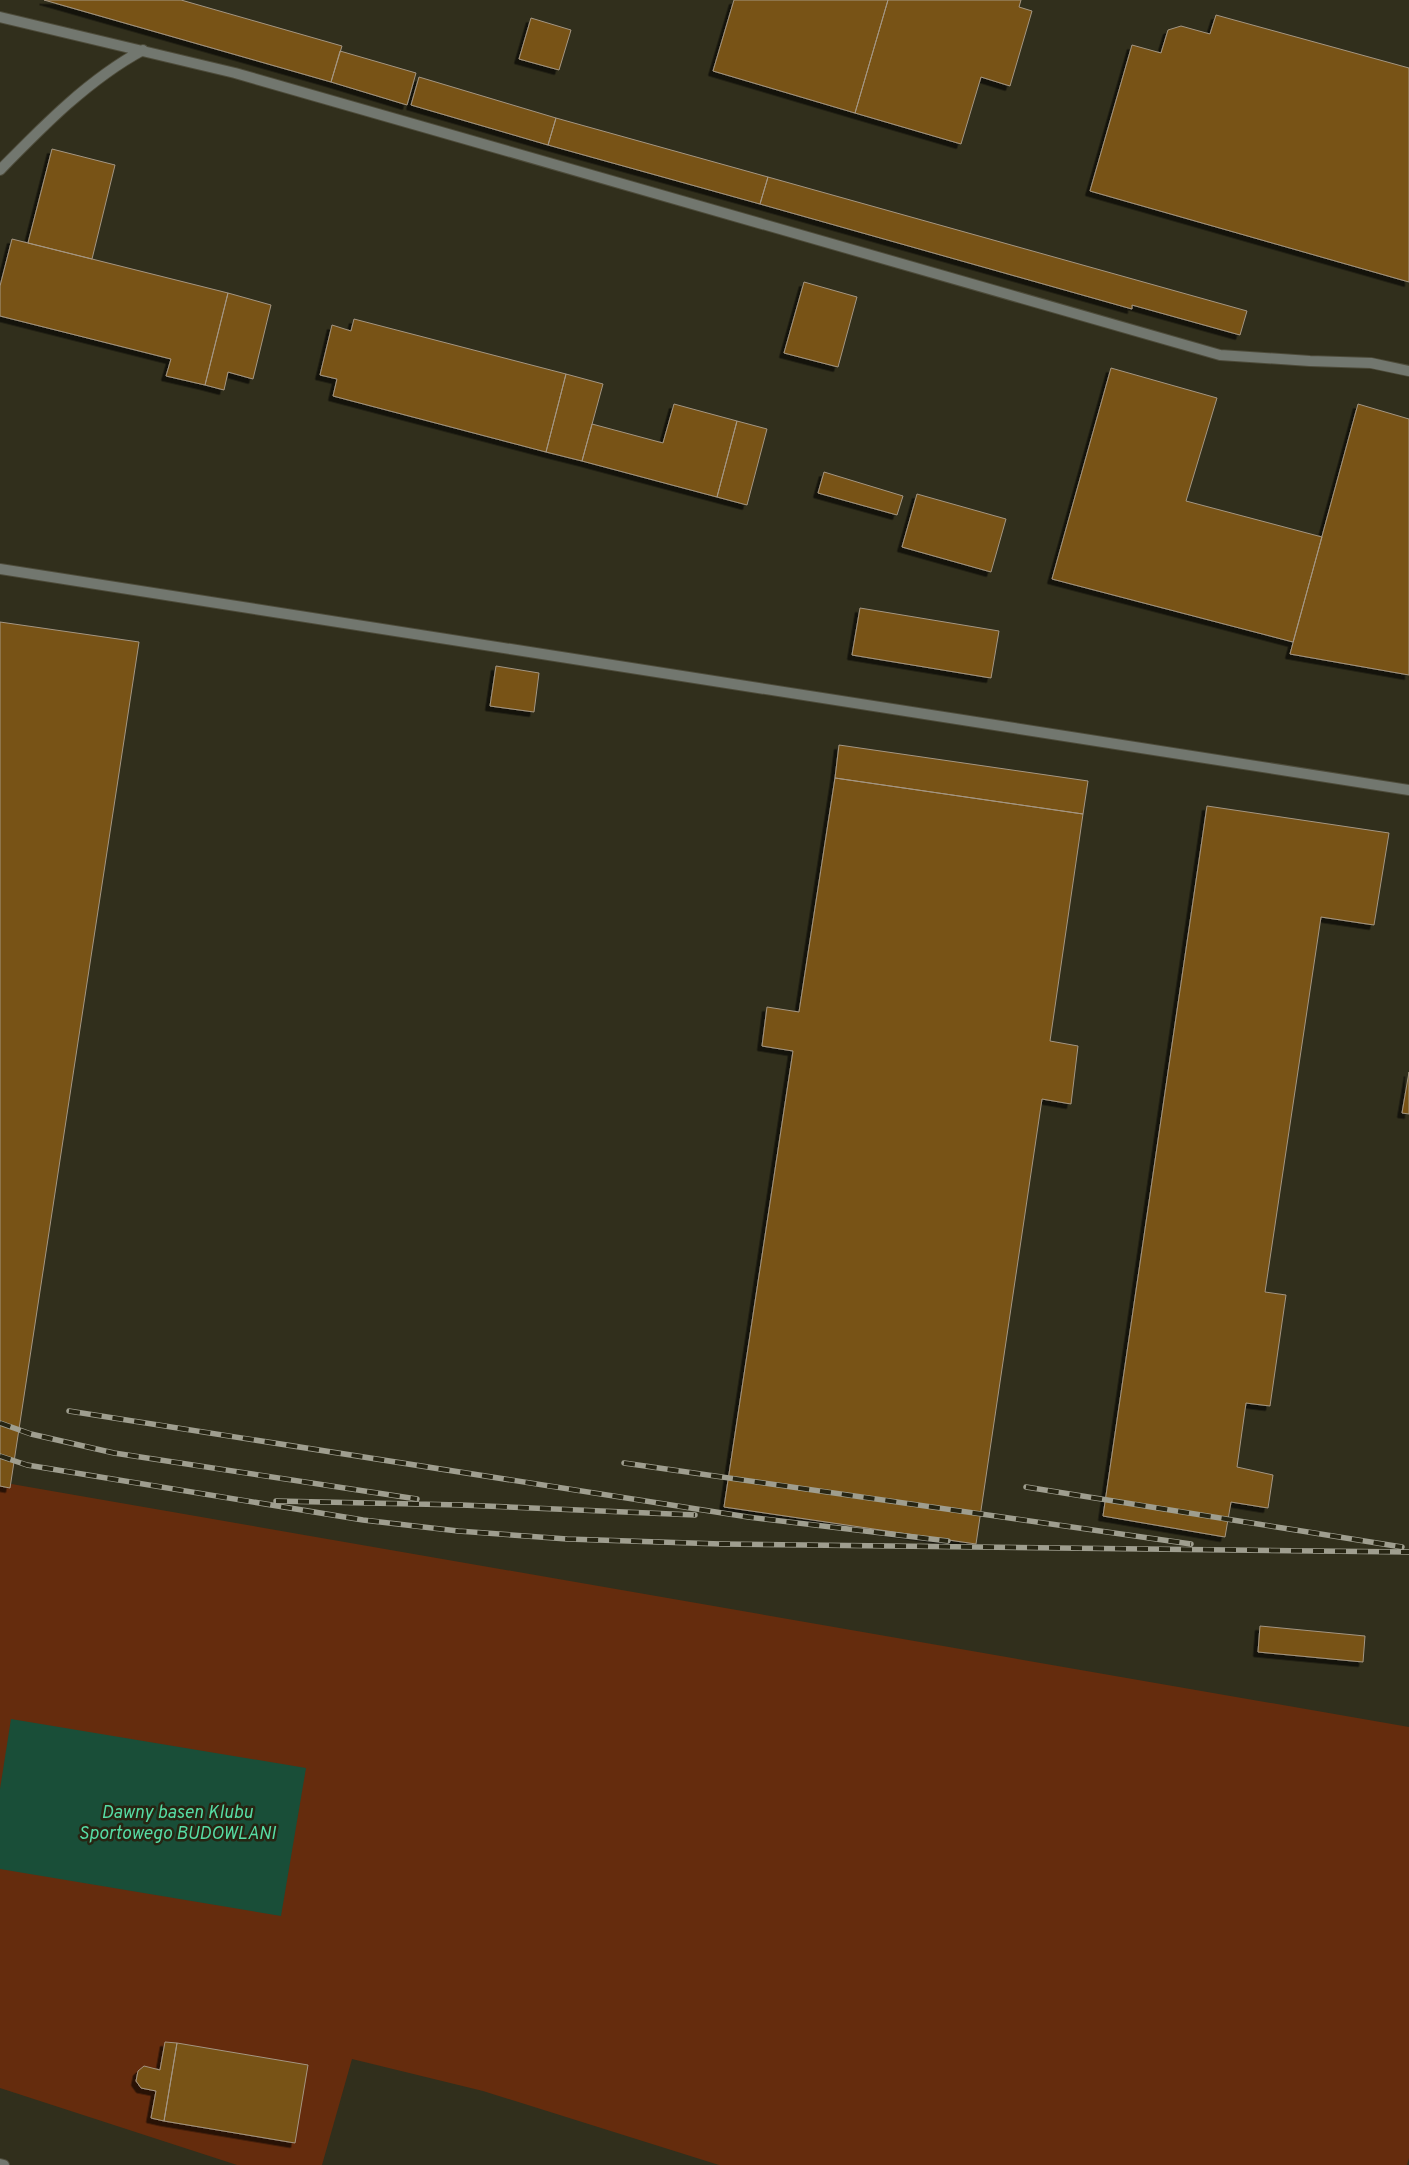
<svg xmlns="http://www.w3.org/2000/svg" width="1409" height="2165" font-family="Overpass,sans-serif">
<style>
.green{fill:#652c0d}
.water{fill:#194e38}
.building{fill:#785213;stroke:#a49683;filter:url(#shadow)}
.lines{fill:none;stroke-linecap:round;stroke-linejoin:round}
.lane-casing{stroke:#4d4b3a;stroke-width:12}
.lane{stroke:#72776f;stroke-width:10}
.rail-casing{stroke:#9f9e8f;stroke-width:5.5}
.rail{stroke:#272513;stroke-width:4;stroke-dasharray:11;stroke-linecap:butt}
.labels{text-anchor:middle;stroke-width:5;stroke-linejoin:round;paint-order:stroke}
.water-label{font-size:18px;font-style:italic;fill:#56dca4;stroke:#272513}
</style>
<defs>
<filter id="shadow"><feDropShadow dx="-4.5" dy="4.5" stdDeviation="0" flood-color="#0009"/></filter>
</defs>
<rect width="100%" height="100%" fill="#312f1c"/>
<path class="green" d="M 0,1482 L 1409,1727 L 1409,2158 L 1407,2165 L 719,2165 L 483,2091 L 352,2059 L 322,2165 L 237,2165 L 0,2088 Z"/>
<path class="water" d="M 11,1719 L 306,1768 L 281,1916 L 0,1869 L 0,1789 Z"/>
<path class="building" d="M 44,0 L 181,0 L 342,46 L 331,82 Z
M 734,0 L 888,0 L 855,113 L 713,71 Z
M 888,0 L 1021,0 L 1019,7 L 1032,11 L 1010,86 L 981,77 L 961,144 L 855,113 Z
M 1216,15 L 1409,68 L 1409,282 L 1090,191 L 1132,45 L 1161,53 L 1168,30 L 1181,26 L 1210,34 Z
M 531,18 L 571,30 L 559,70 L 519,59 Z
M 340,51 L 416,73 L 407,105 L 331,82 Z
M 419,77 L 556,118 L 548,145 L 411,105 Z
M 556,118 L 768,177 L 760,204 L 548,145 Z
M 52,149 L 115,165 L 92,259 L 28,243 Z
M 768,177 L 1247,311 L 1240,335 L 1132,305 L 1132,309 L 760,204 Z
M 12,239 L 228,293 L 205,385 L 166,376 L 171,359 L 0,316 L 0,286 Z
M 804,282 L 857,297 L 838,367 L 784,353 Z
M 228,293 L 271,305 L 253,379 L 228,372 L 224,390 L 205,385 Z
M 354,319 L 566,374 L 546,452 L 333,396 L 337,379 L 320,375 L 332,325 L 351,331 Z
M 1111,368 L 1217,398 L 1186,501 L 1322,537 L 1293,642 L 1052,579 Z
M 566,374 L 603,384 L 582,461 L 546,452 Z
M 674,404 L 737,421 L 717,497 L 582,461 L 592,424 L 663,443 Z
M 1358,404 L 1409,419 L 1409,675 L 1290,654 Z
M 737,421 L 767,429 L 747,505 L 717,497 Z
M 824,472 L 903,496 L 897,515 L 818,493 Z
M 917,494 L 1006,519 L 991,572 L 902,547 Z
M 860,608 L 999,631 L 991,678 L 852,655 Z
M 0,622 L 139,642 L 10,1488 L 0,1486 Z
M 496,666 L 539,673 L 534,712 L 490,706 Z
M 839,745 L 1088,781 L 1083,814 L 835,778 Z
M 835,778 L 1083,814 L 1050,1041 L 1078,1046 L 1071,1104 L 1042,1099 L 976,1544 L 724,1507 L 793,1051 L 762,1046 L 767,1007 L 799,1012 Z
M 1207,806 L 1389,833 L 1374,925 L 1321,917 L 1265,1292 L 1286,1295 L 1270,1406 L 1246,1403 L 1237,1467 L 1273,1475 L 1268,1508 L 1231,1502 L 1225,1537 L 1103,1516 Z
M 1409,1072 L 1409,1114 L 1402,1113 Z
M 1260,1626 L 1365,1636 L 1363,1662 L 1258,1652 Z
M 165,2042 L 177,2043 L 164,2121 L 151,2118 L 156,2091 L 141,2088 L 136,2081 L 138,2071 L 144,2066 L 160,2070 Z
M 177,2043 L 308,2065 L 295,2143 L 164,2121 Z"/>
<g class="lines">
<defs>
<path id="lane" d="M 0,17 L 235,73 L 1220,355 L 1310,361 L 1371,363 L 1409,371
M 0,170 C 43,126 89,79 143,50
M 0,569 L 1409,790
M 0,2164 L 4,2165"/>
</defs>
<use href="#lane" class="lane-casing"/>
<use href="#lane" class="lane"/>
<defs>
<path id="rail" d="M 69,1411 L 748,1517 L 948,1541
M 0,1423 L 31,1434 L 114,1453 L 417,1499
M 0,1456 L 27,1465 L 363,1520 L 458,1531 L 567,1539 L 721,1544 L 1409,1552
M 624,1463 L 1191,1544
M 1026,1487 L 1402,1547
M 276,1501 L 461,1505 L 695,1515"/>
</defs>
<use href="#rail" class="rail-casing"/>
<use href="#rail" class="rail"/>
</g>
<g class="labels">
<g class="water-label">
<text x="177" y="1818">Dawny basen Klubu<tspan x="177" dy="21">Sportowego BUDOWLANI</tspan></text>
</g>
</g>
</svg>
